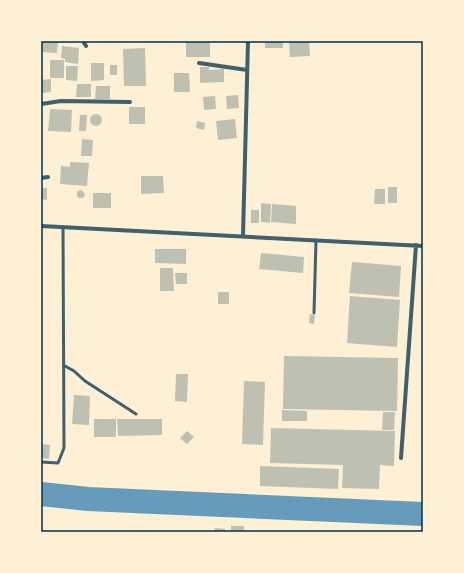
<svg xmlns="http://www.w3.org/2000/svg" width="464" height="573" font-family="Poppins,sans-serif">
<style>
.lines{fill:none;stroke-linecap:round;stroke-linejoin:round}
.river{stroke:#669bbc;stroke-width:24}
.building{fill:#bec0b2}
.service{stroke:#3f606c;stroke-width:3}
.minor{stroke:#3f606c;stroke-width:4}
.neatline{fill:none;stroke:#003049;stroke-width:1.5}
</style>
<rect width="100%" height="100%" fill="#fdf0d5"/>
<g class="lines">
<path class="river" d="M 41,494 L 88,499 L 423,514"/>
</g>
<path class="building" d="M 41,41 L 58,41 L 57,53 L 41,52 Z
M 186,41 L 210,41 L 210,57 L 186,57 Z
M 265,41 L 283,41 L 283,48 L 265,48 Z
M 289,41 L 309,41 L 310,56 L 290,57 Z
M 62,46 L 79,48 L 78,64 L 65,62 L 65,59 L 61,58 Z
M 145,48 L 146,86 L 124,86 L 123,49 Z
M 50,60 L 64,60 L 64,78 L 50,78 Z
M 91,63 L 104,63 L 104,80 L 91,81 Z
M 110,65 L 117,65 L 117,75 L 110,75 Z
M 66,66 L 78,66 L 77,81 L 66,80 Z
M 200,67 L 209,67 L 209,70 L 224,69 L 224,82 L 200,83 Z
M 174,73 L 189,73 L 190,92 L 174,92 Z
M 51,79 L 51,92 L 41,93 L 41,80 Z
M 77,84 L 91,84 L 91,97 L 76,97 Z
M 96,86 L 110,86 L 110,99 L 95,99 Z
M 238,95 L 239,108 L 227,109 L 226,96 Z
M 215,96 L 216,109 L 204,110 L 203,97 Z
M 129,107 L 145,107 L 145,124 L 129,124 Z
M 50,109 L 72,110 L 71,132 L 48,131 Z
M90 120a6 6 0 1 1 12 0a6 6 0 1 1-12 0Z
M 80,115 L 87,115 L 86,131 L 79,131 Z
M 235,119 L 237,138 L 218,140 L 216,121 Z
M 197,121 L 205,123 L 204,130 L 196,128 Z
M 82,139 L 93,140 L 92,156 L 81,156 Z
M 70,162 L 89,163 L 87,186 L 60,184 L 61,166 L 70,167 Z
M 141,176 L 163,176 L 164,193 L 141,194 Z
M 388,187 L 397,187 L 397,203 L 388,203 Z
M 41,188 L 47,188 L 47,200 L 41,199 Z
M 375,189 L 385,189 L 385,204 L 374,204 Z
M 80,190 L 83,191 L 85,195 L 83,198 L 79,198 L 77,196 L 77,192 Z
M 93,193 L 111,193 L 111,208 L 93,208 Z
M 261,203 L 271,204 L 270,223 L 261,222 Z
M 272,204 L 296,206 L 296,224 L 271,222 Z
M 251,210 L 259,210 L 259,223 L 251,223 Z
M 155,249 L 186,249 L 186,264 L 155,263 Z
M 261,253 L 304,257 L 303,273 L 259,269 Z
M 352,262 L 401,266 L 399,297 L 349,293 Z
M 160,268 L 173,268 L 174,291 L 160,291 Z
M 175,273 L 187,273 L 187,284 L 176,284 Z
M 218,292 L 229,292 L 229,304 L 218,304 Z
M 350,296 L 400,300 L 397,347 L 347,343 Z
M 310,314 L 315,315 L 314,324 L 309,323 Z
M 284,356 L 398,358 L 397,411 L 283,409 Z
M 176,374 L 188,374 L 187,402 L 175,401 Z
M 244,381 L 265,382 L 263,445 L 242,444 Z
M 74,395 L 90,396 L 89,425 L 72,424 Z
M 282,410 L 307,411 L 307,421 L 282,421 Z
M 383,412 L 395,412 L 394,430 L 382,430 Z
M 94,419 L 116,419 L 116,437 L 94,437 Z
M 117,419 L 162,419 L 162,435 L 118,436 Z
M 271,428 L 395,431 L 394,466 L 380,465 L 379,489 L 342,488 L 343,465 L 270,463 Z
M 187,431 L 194,437 L 187,444 L 180,438 Z
M 41,444 L 50,445 L 49,459 L 41,458 Z
M 260,466 L 339,469 L 338,489 L 260,486 Z
M 231,526 L 244,526 L 244,532 L 231,532 Z
M 215,528 L 225,529 L 225,532 L 214,532 Z"/>
<g class="lines">
<path class="service" d="M 314,313 L 316,240
M 65,366 L 74,371 L 85,381 L 136,414
M 41,462 L 58,463 L 64,448 L 63,227"/>
<path class="minor" d="M 83,41 L 86,46
M 199,63 L 247,70
M 41,104 L 61,101 L 130,102
M 41,178 L 48,177
M 41,226 L 423,246
M 243,236 L 248,41
M 401,458 L 416,245"/>
</g>
<rect width="464" height="573" fill="none" stroke="#fdf0d5" stroke-width="84"/>
<rect x="42" y="42" width="380" height="489" class="neatline"/>
</svg>
